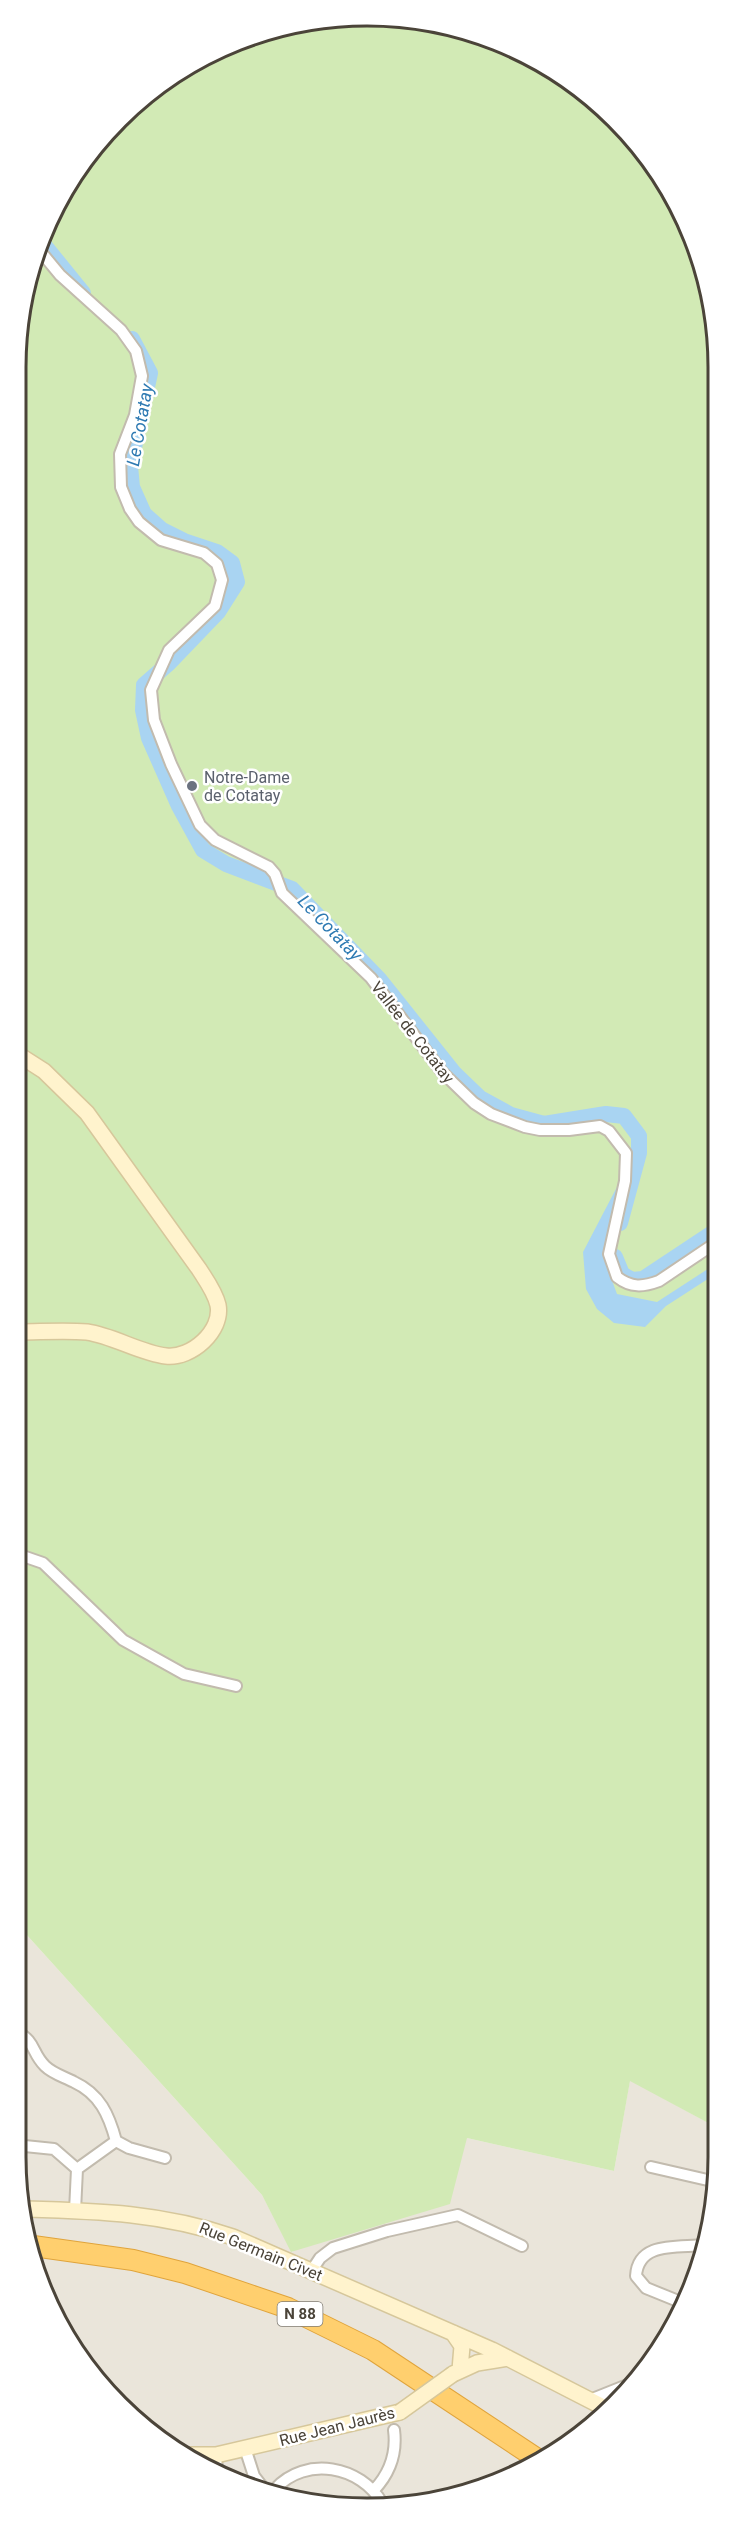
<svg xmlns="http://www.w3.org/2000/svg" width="734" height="2523" font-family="Roboto,sans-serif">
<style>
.residential{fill:#eae5da}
.green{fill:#d2eab5}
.water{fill:#a9d4f2}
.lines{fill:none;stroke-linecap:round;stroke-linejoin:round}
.river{stroke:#a9d4f2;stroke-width:16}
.street-casing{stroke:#c2bbae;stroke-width:14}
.secondary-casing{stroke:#d6c79b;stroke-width:18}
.highway-casing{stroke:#e0a43c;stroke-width:22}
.street{stroke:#fff;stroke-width:10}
.secondary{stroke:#fff3cd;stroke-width:15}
.highway{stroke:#ffcf6e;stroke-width:20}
.secondary-bridge-casing{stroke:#d6c79b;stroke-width:18;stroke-linecap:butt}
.secondary-bridge{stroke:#fff3cd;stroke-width:15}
.worship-dot{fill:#6b7280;stroke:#fff;stroke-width:2}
.labels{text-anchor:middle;stroke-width:5;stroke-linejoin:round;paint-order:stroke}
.shield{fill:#fff;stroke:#817c74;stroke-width:1.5}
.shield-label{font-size:15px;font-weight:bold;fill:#4b4439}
.worship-label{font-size:16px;fill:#5b616d;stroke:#fff;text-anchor:start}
.street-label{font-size:16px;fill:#4b4439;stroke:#fff}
.water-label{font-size:18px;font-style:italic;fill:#2e7ab2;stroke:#fff}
.rim{fill:none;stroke:#4b4439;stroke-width:3}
</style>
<rect width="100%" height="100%" fill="#f6f3ec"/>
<path class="residential" d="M 16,1923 L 262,2195 L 292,2252 L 467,2138 L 614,2171 L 630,2080 L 712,2125 L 712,2224 L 672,2332 L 581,2435 L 458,2496 L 344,2507 L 212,2472 L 103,2388 L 42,2290 L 15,2156 Z"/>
<path class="green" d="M 298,22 L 435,22 L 543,62 L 631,135 L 683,212 L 716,321 L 712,2125 L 630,2081 L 614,2171 L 467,2138 L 450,2204 L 291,2252 L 262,2195 L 16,1923 L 22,299 L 74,172 L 171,75 Z"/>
<path class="water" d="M 618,1185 L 603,1256 L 617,1294 L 657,1302 L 714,1265 L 714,1275 L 666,1306 L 645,1327 L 614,1323 L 597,1309 L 586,1289 L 583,1252 Z"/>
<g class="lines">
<path class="river" d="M 44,245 L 83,293
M 132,339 L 150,373 L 130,466 L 132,487 L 144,514 L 162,530 L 184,541 L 217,552 L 232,563 L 237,582 L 218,612 L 169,663 L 144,685 L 143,710 L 149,738 L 179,806 L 203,850 L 226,864 L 292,889 L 379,979 L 454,1073 L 480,1098 L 511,1115 L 544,1124 L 606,1114 L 624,1116 L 639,1136 L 639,1153 L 620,1223
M 615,1257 L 622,1274 L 632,1280 L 643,1279 L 714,1232"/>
<defs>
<path id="street" d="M 41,252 L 60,275 L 121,330 L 136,351 L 142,376 L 135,415 L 120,454 L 121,487 L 130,509 L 139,522 L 161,540 L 204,553 L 217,564 L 222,580 L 215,606 L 169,650 L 151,690 L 154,720 L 171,764 L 200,825 L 215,840 L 269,867 L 275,874 L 282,893 L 371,978 L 442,1072 L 474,1103 L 491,1114 L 525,1127 L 540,1130 L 569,1130 L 600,1126 L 609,1131 L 626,1153 L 625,1181 L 609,1254 L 617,1277 C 631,1288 643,1287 659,1281 L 714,1244
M 17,1554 L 43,1563 L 123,1640 L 184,1674 L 236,1686
M 15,2030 C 37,2043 31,2052 45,2066 C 53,2074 65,2077 74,2082 C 100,2094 109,2115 116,2141
M 15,2145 L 54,2149 L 77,2169 L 75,2211
M 651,2167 L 712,2181
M 77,2169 L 116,2141 L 129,2148 L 165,2158
M 312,2270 L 320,2258 L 333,2248 L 387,2231 L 458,2215 L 522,2246
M 683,2303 L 646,2288 L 636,2276 C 638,2241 678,2248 704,2245
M 590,2400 L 625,2386
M 245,2448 L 254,2476 L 261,2485
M 216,2455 L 217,2473
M 275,2489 C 306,2455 361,2466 382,2503
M 374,2490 C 390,2473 397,2453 394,2430"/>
<path id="secondary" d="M 18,1332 C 40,1332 64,1330 87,1332 C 114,1336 140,1353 166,1356 C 191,1359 223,1331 218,1305 C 215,1292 206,1280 199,1269 L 87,1113 L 44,1071 L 19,1055
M 26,2209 C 99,2211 162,2213 233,2237 L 492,2350 L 605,2408
M 453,2333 L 462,2346 L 460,2370
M 453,2374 L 477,2363 L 508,2358
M 189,2455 L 216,2455 L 400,2412"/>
<path id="highway" d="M 33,2246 L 133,2260 L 185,2273 L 288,2308 L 373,2350 L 536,2458"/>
</defs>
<use href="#street" class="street-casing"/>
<use href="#secondary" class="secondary-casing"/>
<use href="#highway" class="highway-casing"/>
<use href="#street" class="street"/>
<use href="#secondary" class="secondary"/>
<use href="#highway" class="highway"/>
<defs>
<path id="secondary-bridge" d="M 400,2412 L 453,2374"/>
</defs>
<use href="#secondary-bridge" class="secondary-bridge-casing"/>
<use href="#secondary-bridge" class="secondary-bridge"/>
</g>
<circle class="worship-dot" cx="192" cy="786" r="6"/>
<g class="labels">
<rect class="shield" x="277.5" y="2302" width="45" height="24" rx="4.5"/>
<g class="shield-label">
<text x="300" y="2319">N 88</text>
</g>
<g class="worship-label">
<text x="204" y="783">Notre-Dame<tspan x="204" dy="18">de Cotatay</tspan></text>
</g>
<g class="street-label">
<text transform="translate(413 1032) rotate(52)" y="6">Vallée de Cotatay</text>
<text transform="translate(261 2251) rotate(22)" y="6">Rue Germain Civet</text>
<text transform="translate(337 2426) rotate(-14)" y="6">Rue Jean Jaurès</text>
</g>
<g class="water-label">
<text transform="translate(140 425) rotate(-80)" y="6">Le Cotatay</text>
<text transform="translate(330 928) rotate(46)" y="6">Le Cotatay</text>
</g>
</g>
<path d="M0 0H734V2523H0ZM367 26H367A341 341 0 0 1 708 367V2157A341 341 0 0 1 367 2498H367A341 341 0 0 1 26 2157V367A341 341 0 0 1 367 26Z" fill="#fff" fill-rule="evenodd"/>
<path class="rim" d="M367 26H367A341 341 0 0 1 708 367V2157A341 341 0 0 1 367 2498H367A341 341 0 0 1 26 2157V367A341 341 0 0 1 367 26Z"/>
</svg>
